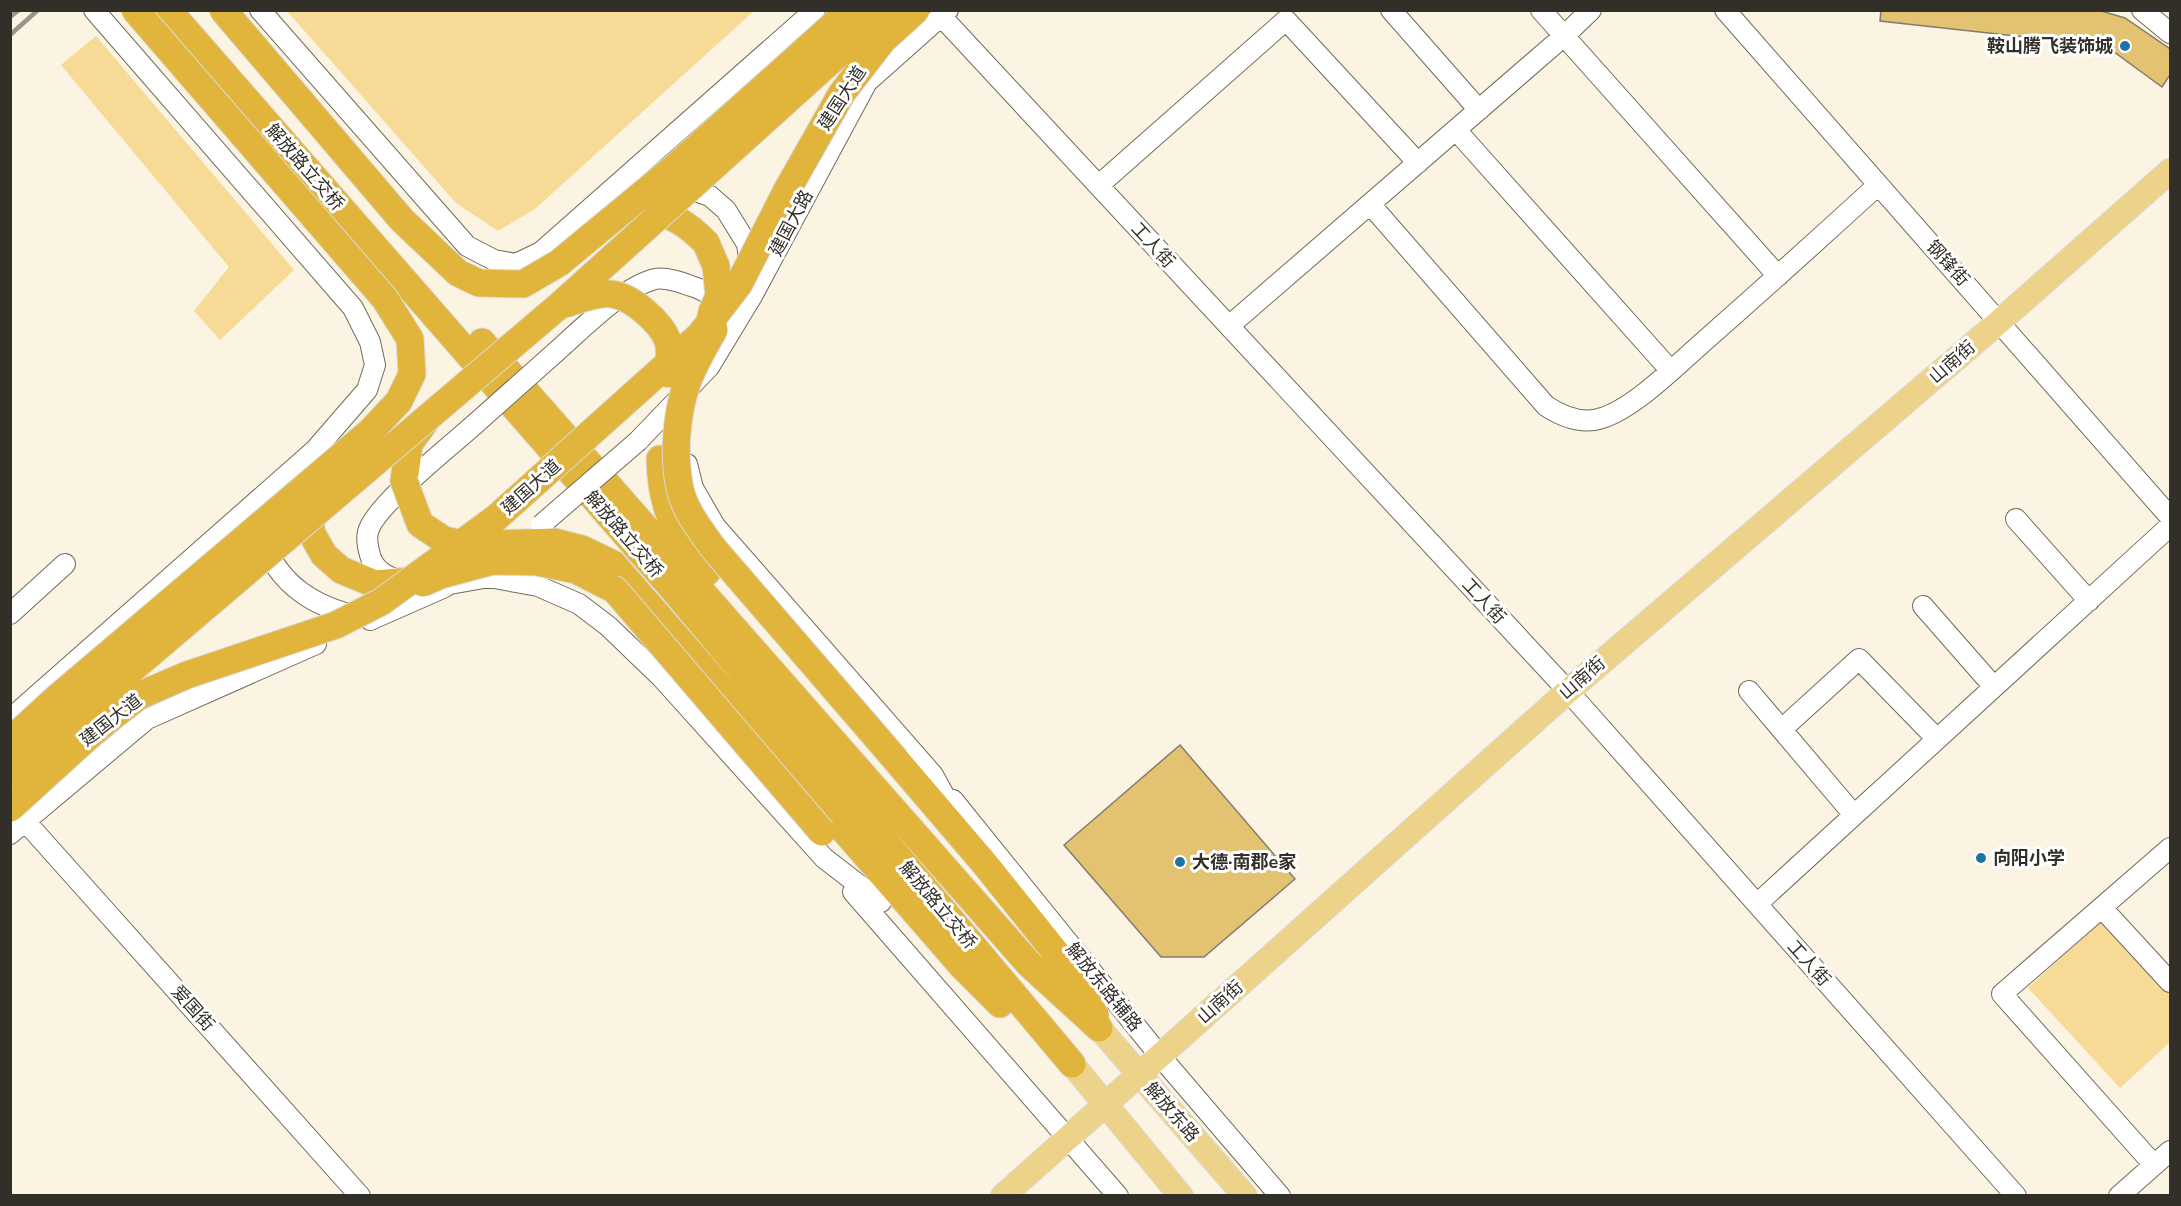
<svg xmlns="http://www.w3.org/2000/svg" width="2181" height="1206" font-family="'Nunito Sans','Noto Sans SC',sans-serif">
<style>
.green{fill:#f6da95}
.building{fill:#e3c272;stroke:#847d6d;stroke-width:1.5}
.lines{fill:none;stroke-linecap:round;stroke-linejoin:round}
.minor-casing{stroke:#716b5b;stroke-width:22}
.major-casing{stroke:#dadad8;stroke-width:26}
.highway-casing{stroke:#dadad8;stroke-width:29}
.minor{stroke:#fff;stroke-width:20}
.major{stroke:#edd38a;stroke-width:24}
.highway{stroke:#e1b53c;stroke-width:27}
.rail{stroke:#9a9588;stroke-width:4.5}
.minor-bridge-casing{stroke:#716b5b;stroke-width:22;stroke-linecap:butt}
.highway-bridge-casing{stroke:#dadad8;stroke-width:29;stroke-linecap:butt}
.minor-bridge{stroke:#fff;stroke-width:20}
.highway-bridge{stroke:#e1b53c;stroke-width:27}
.poi-dot{fill:#1d75a4;stroke:#fff;stroke-width:2}
.labels{text-anchor:middle;stroke-width:6;stroke-linejoin:round;paint-order:stroke}
.poi-label{font-size:18px;font-weight:bold;fill:#322f28;stroke:#fff;text-anchor:start}
.street-label{font-size:18px;fill:#322f28;stroke:#fff}
</style>
<rect width="100%" height="100%" fill="#fbf4e2"/>
<path class="green" d="M 287,11 L 754,11 L 535,209 L 498,231 L 456,203 Z
M 96,36 L 294,270 L 220,340 L 194,311 L 229,267 L 61,65 Z
M 2102,920 L 2170,995 L 2170,1042 L 2120,1088 L 2028,988 Z"/>
<path class="building" d="M 1881,10 L 2098,10 L 2125,18 L 2170,49 L 2170,75 L 2162,87 L 2114,52 L 2069,42 L 1880,21 Z
M 1180,745 L 1295,879 L 1204,957 L 1161,957 L 1064,845 Z"/>
<g class="lines">
<defs>
<path id="minor" d="M 260,10 L 467,246 L 494,260 L 516,264 L 541,252 L 815,10
M 1391,10 L 1479,110
M 1541,10 L 1778,276
M 1725,10 L 2170,517
M 2142,10 L 2170,33
M 941,16 L 1568,691 L 2016,1196
M 1456,130 L 1671,371
M 678,185 L 710,196 L 726,210 L 747,244 L 750,266
M 1099,185 L 1286,20 L 1418,163
M 1370,204 L 1546,406 C 1563,417 1582,425 1602,418 C 1634,408 1675,367 1701,344 C 1760,292 1819,239 1878,185
M 1229,326 L 1564,36 L 1591,10
M 557,351 C 582,329 623,287 655,279 C 666,277 680,282 691,286 C 705,290 717,298 721,312
M 638,441 L 709,367 L 752,296 L 867,82 L 948,10
M 687,464 L 693,488 L 715,526 L 933,775 L 956,817
M 2016,519 L 2089,601
M 263,541 C 280,586 315,607 360,617
M 400,580 C 386,577 374,570 370,555 C 368,548 366,540 368,532 C 374,506 453,444 475,424
M 450,584 L 489,577 L 538,586 L 579,604 L 608,626 L 661,677 L 824,858 L 881,902
M 1923,606 L 1994,687
M 10,614 L 65,564
M 370,620 L 445,587
M 1749,691 L 1854,815
M 10,719 L 315,450 L 367,390 L 375,365 L 370,342 L 353,308 L 94,10
M 1782,729 L 1859,659 L 1937,739
M 953,800 L 1160,1056 L 1280,1196
M 25,821 L 360,1196
M 10,834 L 147,719 L 316,644
M 853,892 L 1118,1196
M 1757,904 L 2170,526
M 2102,908 L 2170,982
M 2154,1165 L 2002,994 L 2170,848
M 2119,1196 L 2170,1151"/>
<path id="major" d="M 1099,1028 L 1245,1196
M 1072,1064 L 1181,1196
M 1003,1196 L 1568,691 L 2000,321 L 2170,171"/>
<path id="highway" d="M 168,10 L 668,583 L 1072,1064
M 639,212 C 665,208 689,225 706,243
M 482,342 L 1029,964 L 1099,1028
M 660,459 C 661,509 675,535 707,572
M 404,481 L 409,444 L 425,422
M 310,497 L 311,532 L 324,555 L 341,570 L 375,584 L 410,581
M 613,564 L 962,966 L 1000,1004
M 896,760 L 984,863 L 1077,979 L 1095,1015"/>
</defs>
<use href="#minor" class="minor-casing"/>
<use href="#major" class="major-casing"/>
<use href="#highway" class="highway-casing"/>
<use href="#minor" class="minor"/>
<use href="#major" class="major"/>
<use href="#highway" class="highway"/>
<path class="rail" d="M 10,17 L 19,10
M 10,35 L 38,10"/>
<defs>
<path id="minor-bridge" d="M 475,424 L 557,351
M 541,525 L 638,441"/>
<path id="highway-bridge" d="M 223,10 L 402,220 L 458,273 L 479,283 L 523,284 L 559,263 L 673,169 L 850,10
M 706,243 L 716,266 L 719,296 L 711,314
M 565,304 C 578,300 597,292 611,294 C 631,296 661,322 668,341 C 671,352 669,363 668,374
M 714,330 C 704,347 694,365 687,383 C 676,415 673,456 680,489 C 685,511 701,531 714,549 L 896,760
M 404,481 L 420,524 L 444,540 L 468,545 L 555,542 L 582,549 L 613,564
M 423,583 L 441,575 L 493,561 L 537,562 L 576,570 L 615,590 L 822,832
M 10,741 L 59,696 L 371,431 L 399,401 L 412,374 L 410,339 L 385,299 L 135,10
M 10,773 L 560,305 L 887,10
M 10,808 L 100,726 L 140,695 L 187,675 L 336,625 L 381,602 L 496,518 L 700,335 L 739,284 L 786,192 L 842,93 L 883,40 L 916,10"/>
</defs>
<use href="#minor-bridge" class="minor-bridge-casing"/>
<use href="#highway-bridge" class="highway-bridge-casing"/>
<use href="#minor-bridge" class="minor-bridge"/>
<use href="#highway-bridge" class="highway-bridge"/>
</g>
<g class="poi-dot">
<circle cx="2125" cy="46" r="6"/>
<circle cx="1981" cy="858" r="6"/>
<circle cx="1180" cy="862" r="6"/>
</g>
<g class="labels">
<g class="poi-label">
<text x="2113" y="52" text-anchor="end">鞍山腾飞装饰城</text>
<text x="1993" y="864">向阳小学</text>
<text x="1192" y="868">大德·南郡e家</text>
</g>
<g class="street-label">
<text transform="translate(842 98) rotate(-57)" y="6">建国大道</text>
<text transform="translate(305 167) rotate(49)" y="6">解放路立交桥</text>
<text transform="translate(791 223) rotate(-62)" y="6">建国大路</text>
<text transform="translate(1153 245) rotate(47)" y="6">工人街</text>
<text transform="translate(1948 263) rotate(48)" y="6">钢锋街</text>
<text transform="translate(1952 362) rotate(-41)" y="6">山南街</text>
<text transform="translate(531 487) rotate(-42)" y="6">建国大道</text>
<text transform="translate(624 534) rotate(49)" y="6">解放路立交桥</text>
<text transform="translate(1484 601) rotate(47)" y="6">工人街</text>
<text transform="translate(1582 678) rotate(-41)" y="6">山南街</text>
<text transform="translate(111 720) rotate(-38)" y="6">建国大道</text>
<text transform="translate(938 905) rotate(50)" y="6">解放路立交桥</text>
<text transform="translate(1809 963) rotate(48)" y="6">工人街</text>
<text transform="translate(1104 987) rotate(51)" y="6">解放东路辅路</text>
<text transform="translate(1220 1002) rotate(-42)" y="6">山南街</text>
<text transform="translate(193 1008) rotate(48)" y="6">爱国街</text>
<text transform="translate(1172 1112) rotate(49)" y="6">解放东路</text>
</g>
</g>
<rect width="2181" height="1206" fill="none" stroke="#322f28" stroke-width="24"/>
</svg>
